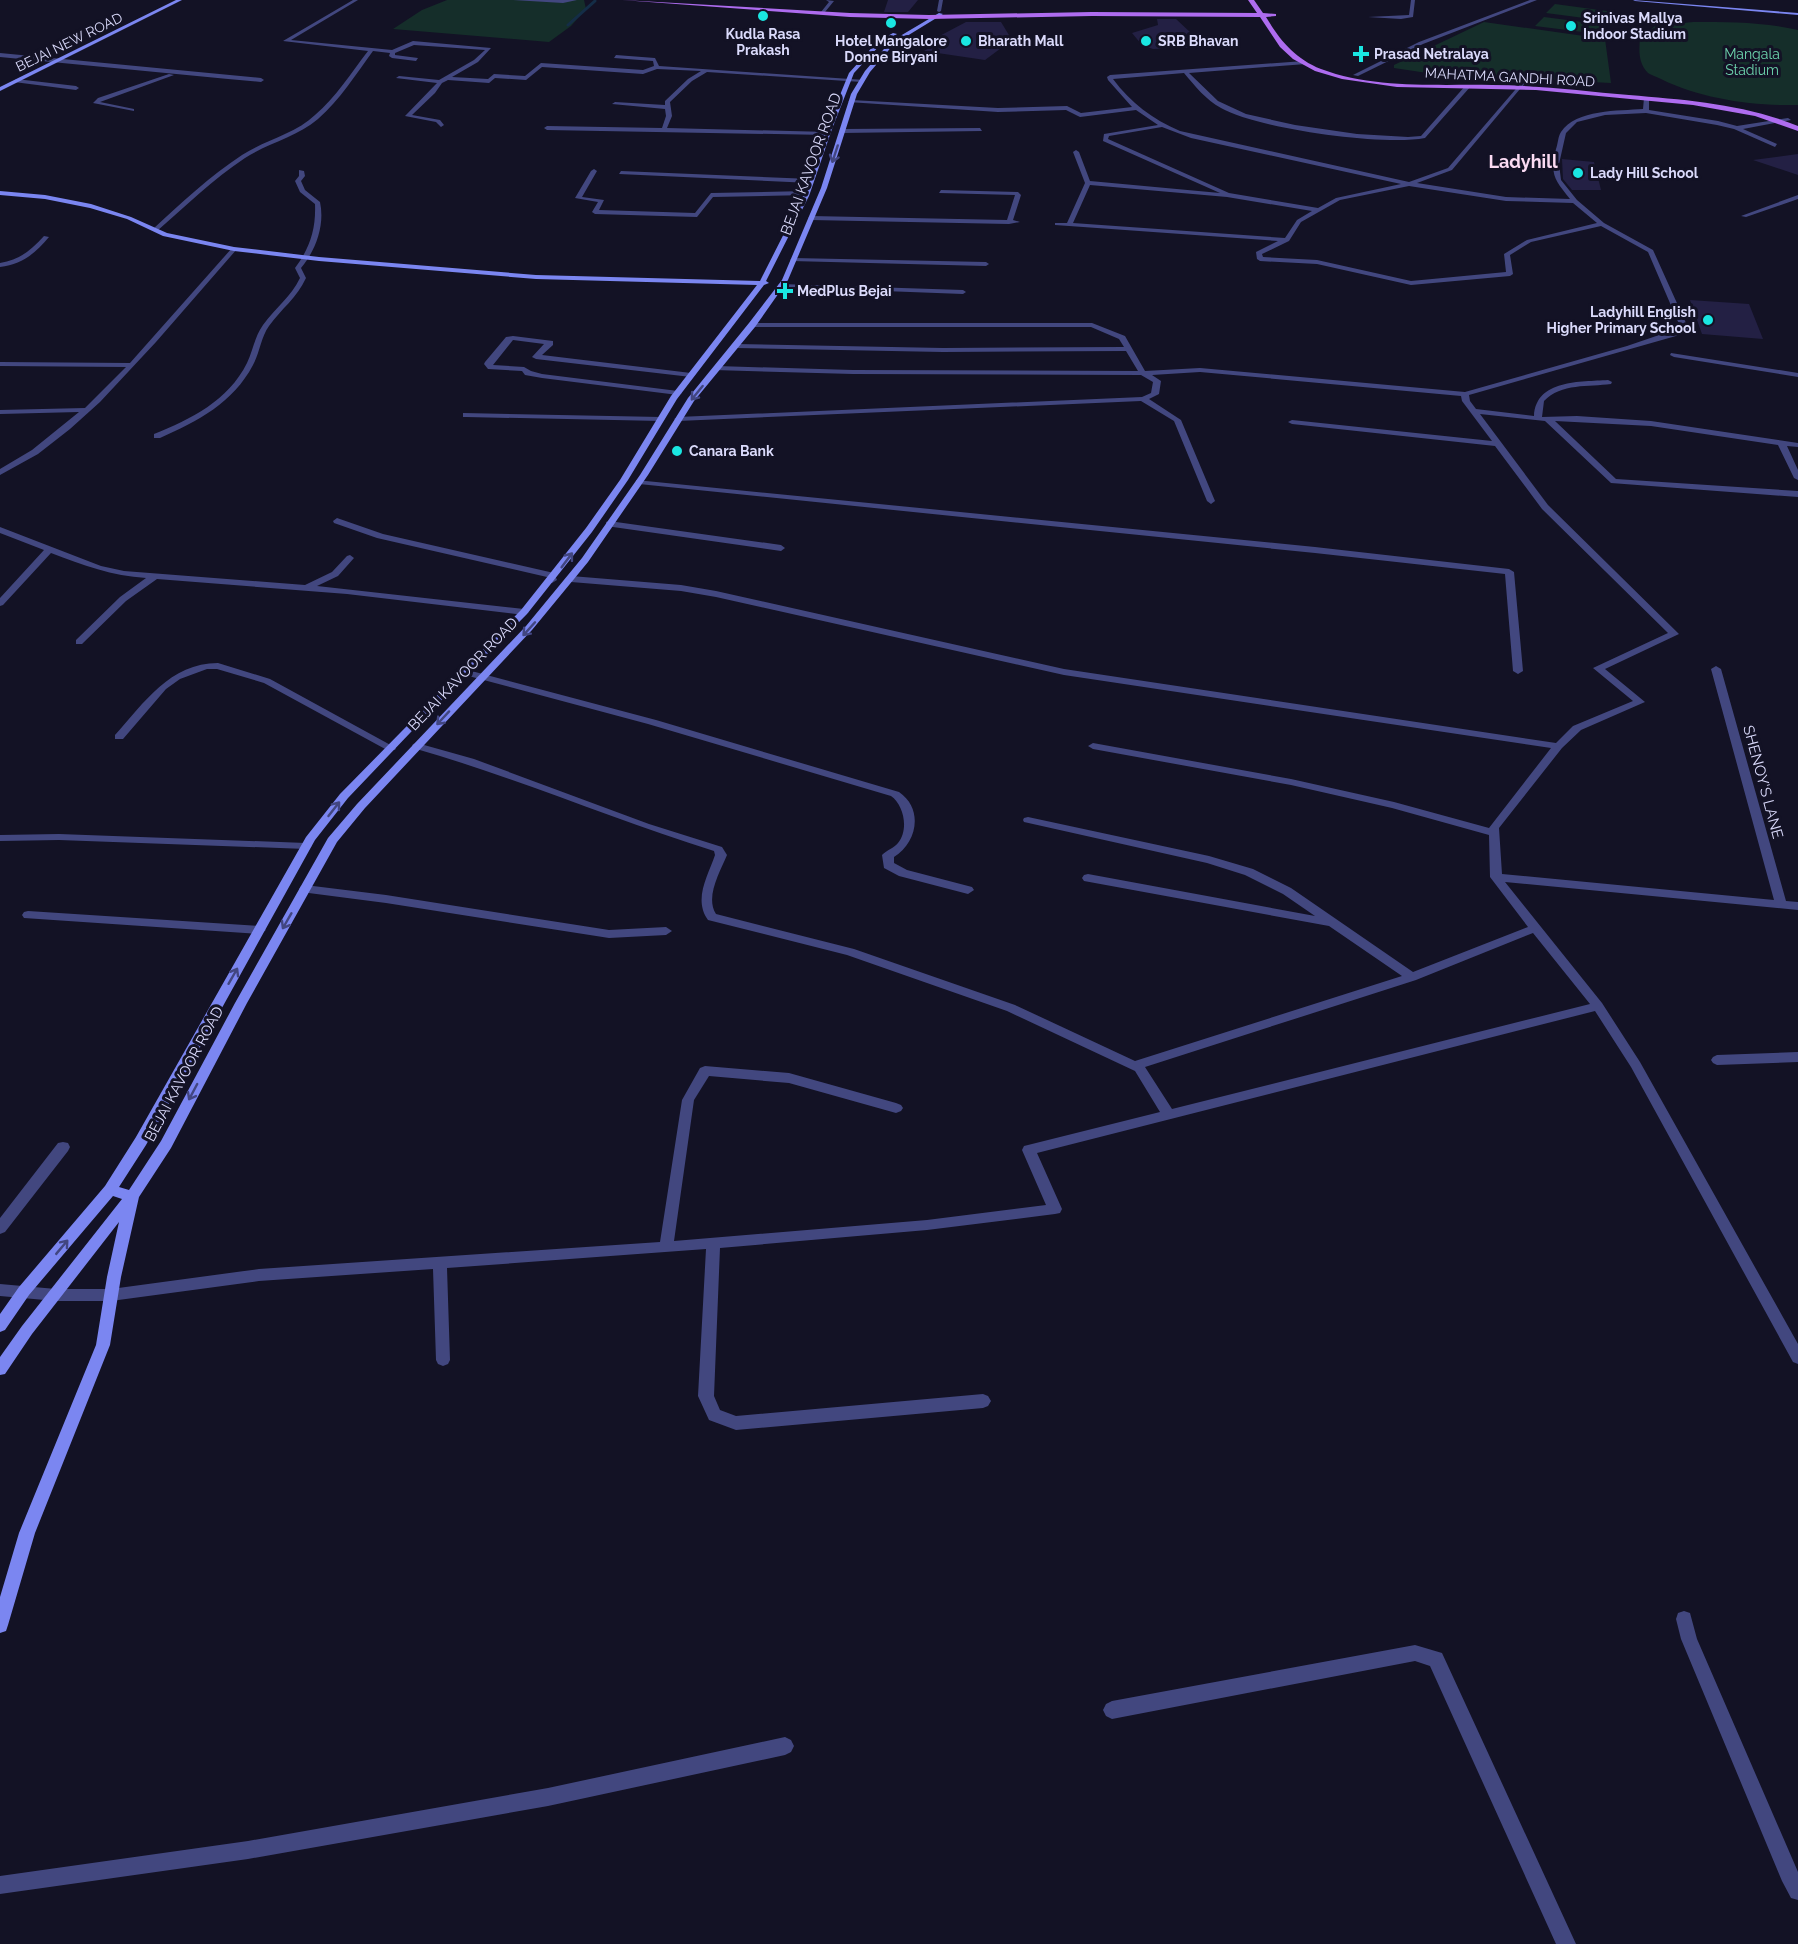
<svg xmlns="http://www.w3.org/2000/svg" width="1798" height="1944" font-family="Raleway,sans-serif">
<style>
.green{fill:#152e2a}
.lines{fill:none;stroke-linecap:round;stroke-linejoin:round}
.stream{stroke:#142d47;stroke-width:3}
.building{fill:#232044}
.street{fill:#42477f;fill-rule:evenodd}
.secondary{fill:#7b86f1;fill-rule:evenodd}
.primary{fill:#ae6cef;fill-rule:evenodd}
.oneway{stroke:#424681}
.poi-dot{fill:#1ae6e2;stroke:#131225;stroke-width:2}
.labels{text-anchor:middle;stroke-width:6;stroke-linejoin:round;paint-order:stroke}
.far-poi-label{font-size:14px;font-weight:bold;fill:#dadafb;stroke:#131225;text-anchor:start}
.far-street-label{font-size:14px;fill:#dadafb;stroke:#131225}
.far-park-label{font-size:14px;fill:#6dd4ad;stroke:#131225}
.street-label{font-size:15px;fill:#dadafb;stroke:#131225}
.far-district-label{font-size:18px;font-weight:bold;fill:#fbdbf3;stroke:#131225}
</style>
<rect width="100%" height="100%" fill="#131225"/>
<path class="green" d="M 447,0 L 584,0 L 586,9 L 571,26 L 549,42 L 393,29 L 422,10 Z
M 1555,4 L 1614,12 L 1607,21 L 1546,13 Z
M 1544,17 L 1606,25 L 1599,34 L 1535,26 Z
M 1484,22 L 1605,39 L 1611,83 L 1434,74 L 1394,68 L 1394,65 Z
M 1693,22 C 1729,22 1763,22 1798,30 L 1798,105 C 1753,106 1701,99 1661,79 C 1657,77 1651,75 1648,73 C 1638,63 1639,50 1640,38 L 1655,26 Z"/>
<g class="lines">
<path class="stream" d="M 568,25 L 595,1"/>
</g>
<path class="building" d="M 888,0 L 918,0 L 908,12 L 884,12 Z
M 1157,19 L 1176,19 L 1206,47 L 1153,49 L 1142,45 L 1132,33 L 1158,25 Z
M 966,22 L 1001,22 L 1012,40 L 985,60 L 924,51 L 940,42 L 932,40 Z
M 1798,154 L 1798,175 L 1753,160 Z
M 1562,159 L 1594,162 L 1601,190 L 1572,190 L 1563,179 Z
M 1690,300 L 1749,304 L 1763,339 L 1702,334 Z"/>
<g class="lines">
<path class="street" d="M 353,0 L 358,0 L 291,40 L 392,50 L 413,41 L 491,48 L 478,62 L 452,77 L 488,79 L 494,74 L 525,76 L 541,63 L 643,70 L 654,66 L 653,61 L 614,58 L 616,55 L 655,58 L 659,66 L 865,80 L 862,82 L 707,72 L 692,81 L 670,102 L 672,116 L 667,128 L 829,132 L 827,135 L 547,130 L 544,128 L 547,126 L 662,128 L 666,116 L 665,109 L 612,104 L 615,102 L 665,105 L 665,101 L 688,79 L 701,71 L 657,69 L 643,74 L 542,67 L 526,80 L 495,78 L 489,83 L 448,80 L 442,83 L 435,93 L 412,115 L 440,120 L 444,125 L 441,127 L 436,122 L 405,116 L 437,83 L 396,78 L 399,76 L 439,80 L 474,60 L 485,50 L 414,45 L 395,53 L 395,55 L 418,58 L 416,61 L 392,58 L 389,56 L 390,53 L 373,51 C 356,74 340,100 318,119 C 297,137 268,143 245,158 C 213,179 186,206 157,231 L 153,231 L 153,229 C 181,203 210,176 242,155 C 265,140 295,134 315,115 C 336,97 351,73 368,51 L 283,41 Z
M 513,0 L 577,0 L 563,3 Z
M 826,0 L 834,1 L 825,12 L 821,12 L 829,2 Z
M 939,0 L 943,0 L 941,11 L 939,12 L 937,11 Z
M 1411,0 L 1415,0 L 1413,17 L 1401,19 L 1368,17 L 1409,15 Z
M 1530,0 L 1537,0 L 1423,44 L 1358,76 L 1353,75 L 1419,42 Z
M 0,53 L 261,78 L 264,80 L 261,82 L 228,79 L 0,57 Z
M 1304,61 L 1306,64 L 1189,73 L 1218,101 L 1246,114 L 1295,125 L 1357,134 L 1408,137 L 1421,136 L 1466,85 L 1471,86 L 1425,138 C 1383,146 1258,129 1221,108 C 1206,100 1195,86 1184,73 L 1113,79 C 1131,103 1152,119 1180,131 L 1409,182 L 1448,168 L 1521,83 L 1525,83 L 1452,170 L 1417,183 L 1506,197 L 1570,199 C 1554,179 1550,175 1556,149 C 1558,144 1558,136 1561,132 C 1576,109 1619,111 1643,109 L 1644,98 L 1649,99 L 1649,110 L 1718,121 L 1737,126 L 1788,118 L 1791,120 L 1743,129 L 1777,144 L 1775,147 L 1734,129 L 1717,125 L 1646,113 L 1605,115 L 1577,122 L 1566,133 L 1559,164 L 1561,180 L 1577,200 L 1604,223 L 1653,250 L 1690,332 L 1469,395 L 1470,401 L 1476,409 L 1534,416 C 1536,379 1581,382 1608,380 L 1612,382 L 1611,384 C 1589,387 1561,383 1544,401 L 1542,417 L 1577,416 L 1651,421 L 1798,443 L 1798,447 L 1787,446 L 1798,470 L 1798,480 L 1794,478 L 1778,445 L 1651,426 L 1555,421 L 1616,479 L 1798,491 L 1798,497 L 1611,483 L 1545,421 L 1480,414 L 1548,505 L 1679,634 L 1605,669 L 1645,702 L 1581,730 L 1562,748 L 1499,828 L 1502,874 L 1774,900 L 1711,669 L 1716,666 L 1721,669 L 1786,901 L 1798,902 L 1798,910 L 1505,882 L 1602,1003 L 1640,1062 L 1798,1344 L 1798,1364 L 1793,1362 L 1631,1067 L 1595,1011 L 1037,1153 L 1062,1209 L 1060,1213 L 1055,1214 L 927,1230 L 720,1248 L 714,1396 L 720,1410 L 736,1416 L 983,1394 L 988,1396 L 991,1401 L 988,1406 L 983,1408 L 736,1430 L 709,1420 L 698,1396 L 706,1249 L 447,1268 L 450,1360 L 448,1364 L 443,1366 L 438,1364 L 436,1360 L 433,1269 L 259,1281 L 111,1301 L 56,1301 L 0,1296 L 0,1284 L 56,1289 L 111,1289 L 259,1269 L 660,1242 L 682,1100 L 700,1068 L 705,1066 L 789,1073 L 896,1103 L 901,1105 L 903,1108 L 901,1111 L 896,1113 L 789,1083 L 709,1076 L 694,1100 L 674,1241 L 927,1220 L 1046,1205 L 1022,1150 L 1024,1146 L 1160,1112 L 1135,1071 L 1007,1011 L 847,955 L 708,920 C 693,899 708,876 715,855 L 714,851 C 612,819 515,777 413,748 L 412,746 L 413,744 L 417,743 L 474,759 L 649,824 L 722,847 L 727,855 C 720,872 705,897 716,914 L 854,949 L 1015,1005 L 1135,1061 L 1402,976 L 1329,926 L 1084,881 L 1082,878 L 1084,875 L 1088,874 L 1315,916 L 1283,894 L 1245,875 L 1207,863 L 1024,822 L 1023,820 L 1024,818 L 1028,817 L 1209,856 L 1253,869 L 1291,888 L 1413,972 L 1528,927 L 1490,877 L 1489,835 L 1392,808 L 1291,785 L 1093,749 L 1088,746 L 1093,743 L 1291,779 L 1394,802 L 1489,828 L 1551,748 L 1064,675 L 716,597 L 681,591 L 571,582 L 566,579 L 571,576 L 681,585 L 716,591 L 1064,669 L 1556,743 L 1573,726 L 1633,701 L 1593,668 L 1668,633 L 1542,509 L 1495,446 L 1292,424 L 1288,422 L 1292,420 L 1492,441 L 1462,401 L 1461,396 L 1200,372 L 1152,375 L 1161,381 L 1159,394 L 1149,399 L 1181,420 L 1215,501 L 1211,504 L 1207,501 L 1174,421 L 1141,401 L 678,421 L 674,419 L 678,417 L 1142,397 L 1151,393 L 1153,382 L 1141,375 L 853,374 L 714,370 L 714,366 L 717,366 L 853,370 L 1138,371 L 1126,351 L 943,352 L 736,348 L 732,346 L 736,344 L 943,348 L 1124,347 L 1119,339 L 1091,327 L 749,327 L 749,323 L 1092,323 L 1125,336 L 1145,371 L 1200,368 L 1465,392 L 1627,346 L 1665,333 L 1682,331 L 1648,252 L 1601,226 L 1531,242 L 1510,255 L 1513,274 L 1510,276 L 1411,285 L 1317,264 L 1260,261 L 1257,259 L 1256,252 L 1278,241 L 1055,225 L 1055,223 L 1067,223 L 1085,183 L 1073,152 L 1076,150 L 1079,152 L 1090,181 L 1220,193 L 1103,141 L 1104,134 L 1158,125 L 1136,110 L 1080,117 L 1066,110 L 998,112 L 848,102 L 851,100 L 998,108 L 1067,106 L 1081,113 L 1132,107 L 1108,80 L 1107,77 L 1110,75 ZM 1162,127 L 1191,138 L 1401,184 L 1336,198 L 1318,208 L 1229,193 L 1108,139 L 1109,136 ZM 1090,185 L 1227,197 L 1312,211 L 1297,220 L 1285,238 L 1073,223 ZM 1409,186 L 1506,201 L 1573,203 L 1597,223 L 1527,240 L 1504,254 L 1506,272 L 1411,281 L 1317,260 L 1263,257 L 1262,254 L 1289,241 L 1301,222 L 1340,200 ZM 1533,933 L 1590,1004 L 1172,1109 L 1145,1067 L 1416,980 Z
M 169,74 L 174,75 L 100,102 L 134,109 L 134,111 L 93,103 L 98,98 Z
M 16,79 L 76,86 L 79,88 L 76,90 L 14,82 Z
M 980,128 L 982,131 L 842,133 L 839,131 L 842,129 Z
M 594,169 L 597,171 L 582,197 L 604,200 L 599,210 L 695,213 L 711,193 L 807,191 L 810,193 L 807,195 L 713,197 L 697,217 L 595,214 L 592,212 L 598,202 L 575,198 L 591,171 Z
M 299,170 L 304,171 L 305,176 L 301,181 L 305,190 L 320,202 C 325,225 316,250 301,268 L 306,278 C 297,298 281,309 269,326 C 261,337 260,352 253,365 C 233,403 198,421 160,438 L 154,438 L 154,434 C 191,419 228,401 247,363 C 253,350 255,336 263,325 C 275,308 291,297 300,278 L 295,268 C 310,248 316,229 315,204 L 300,192 L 295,181 L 299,176 Z
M 621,171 L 811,179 L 814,181 L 811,183 L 619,174 Z
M 941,190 L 1018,192 L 1021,195 L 1013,220 L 1020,222 L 1009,224 L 811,220 L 808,218 L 811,216 L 1007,220 L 1015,195 L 939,193 Z
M 1798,195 L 1798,199 L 1746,217 L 1741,216 Z
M 44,236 L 49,237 C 35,254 22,264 0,267 L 0,263 C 20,260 31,250 44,236 Z
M 232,248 L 237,249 L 156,342 L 100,402 L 70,429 L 38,454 L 0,475 L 0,469 L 32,450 L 79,412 L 0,414 L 0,410 L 85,408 L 126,367 L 0,366 L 0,362 L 130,363 Z
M 793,258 L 986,262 L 989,264 L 986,266 L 791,261 L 790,260 Z
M 780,284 L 963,290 L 966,292 L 963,294 L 778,287 L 778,285 Z
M 513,336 L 553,341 L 553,345 L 542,355 L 691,373 L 695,375 L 691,377 L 536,359 L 532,357 L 544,344 L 513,340 L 493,365 L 524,367 L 531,371 L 542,374 L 678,391 L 682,393 L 678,395 L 542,378 L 525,375 L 522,371 L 488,369 L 484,364 L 485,362 L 506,337 Z
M 1671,353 L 1798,373 L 1798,377 L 1674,357 L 1670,355 Z
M 463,413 L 661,417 L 665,419 L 661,421 L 466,417 L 463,417 Z
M 636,480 L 1315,547 L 1509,569 L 1514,572 L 1523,671 L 1518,674 L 1513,671 L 1505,574 L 1315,553 L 639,484 L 636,484 Z
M 337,518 L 383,534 L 554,573 L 557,580 L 552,583 L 549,582 L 547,577 L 377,538 L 334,523 L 333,521 Z
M 609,521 L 781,545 L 785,548 L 781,551 L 606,526 L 606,522 Z
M 0,527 L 101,566 L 124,571 L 305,585 L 332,572 L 347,556 L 350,555 L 354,558 L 338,576 L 317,586 L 524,609 L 529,612 L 524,615 L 347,594 L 157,579 L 126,601 L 82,644 L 76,644 L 76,640 L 120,597 L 146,578 C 112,576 83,565 51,553 L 3,605 L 0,606 L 0,598 L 44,550 L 0,533 Z
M 218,663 L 270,679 L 396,748 L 395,750 L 387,750 L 264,683 L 217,669 L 207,669 L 180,679 L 166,689 L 123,739 L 115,739 L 115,735 C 144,703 170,663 218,663 Z
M 464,669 L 656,720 L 899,792 C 924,809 917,843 894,857 L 894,863 L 907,870 L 972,887 L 974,890 L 968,894 L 899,876 L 884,868 L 882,855 C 887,850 894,848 898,843 C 909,830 904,805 891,796 L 648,724 L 461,674 L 461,670 Z
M 59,834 L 306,843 L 312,846 L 306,849 L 59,840 L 0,841 L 0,835 Z
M 305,885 L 386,895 L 609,930 L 666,927 L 672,931 L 666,935 L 609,938 L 386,903 L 301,892 L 299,889 L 301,886 Z
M 28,911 L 260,926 L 266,930 L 260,934 L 24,918 L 22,915 L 24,912 Z
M 1798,1052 L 1798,1062 L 1717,1065 L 1713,1063 L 1711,1060 L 1713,1057 L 1717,1055 Z
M 63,1142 L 68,1143 L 70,1147 L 68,1151 L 5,1232 L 0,1234 L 0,1218 L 58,1143 Z
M 1684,1611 L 1690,1613 L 1697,1639 L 1798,1872 L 1798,1900 L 1791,1898 L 1782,1881 L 1681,1639 L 1676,1619 L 1678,1613 Z
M 1415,1645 L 1442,1653 L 1576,1944 L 1556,1944 L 1430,1666 L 1415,1661 L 1112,1719 L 1106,1716 L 1103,1710 L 1106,1704 L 1112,1701 Z
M 785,1737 L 791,1740 L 794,1746 L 791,1752 L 785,1755 L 548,1806 L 248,1859 L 0,1894 L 0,1876 L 248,1841 L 548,1788 Z"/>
<path class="secondary" d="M 176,0 L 182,0 L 0,91 L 0,87 Z
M 1633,0 L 1798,13 L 1798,15 L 1635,1 Z
M 939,13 L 943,14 L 894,44 L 870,72 L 857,94 L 827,188 L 788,280 L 755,327 L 694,401 L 648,475 L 588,562 L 532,630 L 365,808 L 337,842 L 247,1003 L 171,1148 L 139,1197 L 121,1277 L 110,1345 L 35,1533 L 8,1625 L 6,1631 L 0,1633 L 0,1597 L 19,1533 L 96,1345 L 107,1277 L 119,1222 L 32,1334 L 5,1374 L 0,1375 L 0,1357 L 22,1326 L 122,1199 L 113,1196 L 29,1295 L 5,1330 L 0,1332 L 0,1314 L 19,1287 L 105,1186 L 136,1137 L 306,837 L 340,794 L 521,610 L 586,528 L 620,480 L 671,396 L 757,285 L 536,279 L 319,261 L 234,251 L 163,236 L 127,219 L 90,208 L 45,199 L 0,195 L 0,191 L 45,195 L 91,204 L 131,217 L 167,233 L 234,247 L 319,257 L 536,275 L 760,281 L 803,196 L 826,129 L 849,73 L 877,42 L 893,33 L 897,34 L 881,44 L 854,73 L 832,129 L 809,196 L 766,281 L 769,283 L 764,285 L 677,399 L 628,480 L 592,532 L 527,614 L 431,711 L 348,798 L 315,840 L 146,1145 L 119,1187 L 129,1190 L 161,1141 L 235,1003 L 328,838 L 357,804 L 526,626 L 582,558 L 640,475 L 688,398 L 749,323 L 782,280 L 821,188 L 851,94 L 865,71 L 890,42 Z"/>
<path class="primary" d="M 622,0 L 850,13 L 929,15 L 1092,12 L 1257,13 L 1248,0 L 1254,0 L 1263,13 L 1276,14 L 1276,16 L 1266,17 C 1280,40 1294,58 1321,69 C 1374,89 1436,84 1492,85 C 1538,85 1583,91 1629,95 C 1687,100 1744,104 1798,126 L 1798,131 L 1755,116 L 1693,105 L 1536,90 L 1397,87 L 1342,79 L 1315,71 L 1293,59 L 1280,47 L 1260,17 L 1092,16 L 929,19 L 850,17 Z"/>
</g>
<defs><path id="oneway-shaft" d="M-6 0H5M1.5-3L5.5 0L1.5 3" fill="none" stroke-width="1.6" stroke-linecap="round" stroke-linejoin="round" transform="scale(1.5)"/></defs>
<g class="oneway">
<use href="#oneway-shaft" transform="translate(835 154) rotate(108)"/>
<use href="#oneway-shaft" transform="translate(697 393) rotate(129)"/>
<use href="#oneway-shaft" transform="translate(567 560) rotate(-53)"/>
<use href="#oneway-shaft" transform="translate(529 629) rotate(132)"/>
<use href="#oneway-shaft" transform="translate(443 718) rotate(133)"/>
<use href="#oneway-shaft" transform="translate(334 809) rotate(-52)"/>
<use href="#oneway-shaft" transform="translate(287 921) rotate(120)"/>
<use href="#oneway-shaft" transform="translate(233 976) rotate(-60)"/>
<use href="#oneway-shaft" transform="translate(193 1092) rotate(118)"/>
<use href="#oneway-shaft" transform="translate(62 1247) rotate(-50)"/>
</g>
<g class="poi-dot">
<circle cx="763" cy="16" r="6"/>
<circle cx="891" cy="23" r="6"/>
<circle cx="1571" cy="26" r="6"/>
<circle cx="966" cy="41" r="6"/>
<circle cx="1146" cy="41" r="6"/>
<path d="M1358 45h6v6h6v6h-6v6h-6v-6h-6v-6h6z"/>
<circle cx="1578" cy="173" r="6"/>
<path d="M782 282h6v6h6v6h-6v6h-6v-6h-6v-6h6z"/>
<circle cx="1708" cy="320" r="6"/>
<circle cx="677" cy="451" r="6"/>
</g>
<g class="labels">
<g class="far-poi-label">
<text x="1583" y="23">Srinivas Mallya<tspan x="1583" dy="16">Indoor Stadium</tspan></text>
<text x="763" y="39" text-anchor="middle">Kudla Rasa<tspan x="763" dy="16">Prakash</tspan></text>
<text x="891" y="46" text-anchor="middle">Hotel Mangalore<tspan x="891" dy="16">Donne Biryani</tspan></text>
<text x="978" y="46">Bharath Mall</text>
<text x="1158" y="46">SRB Bhavan</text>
<text x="1374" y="59">Prasad Netralaya</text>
<text x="1590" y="178">Lady Hill School</text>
<text x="797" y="296">MedPlus Bejai</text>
<text x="1696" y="317" text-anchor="end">Ladyhill English<tspan x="1696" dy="16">Higher Primary School</tspan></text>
<text x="689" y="456">Canara Bank</text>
</g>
<g class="far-street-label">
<text transform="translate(69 42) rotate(-26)" y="5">BEJAI NEW ROAD</text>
<text transform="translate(1510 77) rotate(3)" y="5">MAHATMA GANDHI ROAD</text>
</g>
<g class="far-park-label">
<text x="1752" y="59">Mangala<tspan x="1752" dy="16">Stadium</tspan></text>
</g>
<g class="street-label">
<text transform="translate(811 164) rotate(-70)" y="5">BEJAI KAVOOR ROAD</text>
<text transform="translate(463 674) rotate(-46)" y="5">BEJAI KAVOOR ROAD</text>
<text transform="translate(1763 782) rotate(75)" y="5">SHENOY'S LANE</text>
<text transform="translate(184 1074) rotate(-62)" y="5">BEJAI KAVOOR ROAD</text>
</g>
<g class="far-district-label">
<text x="1523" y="168">Ladyhill</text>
</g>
</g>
</svg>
